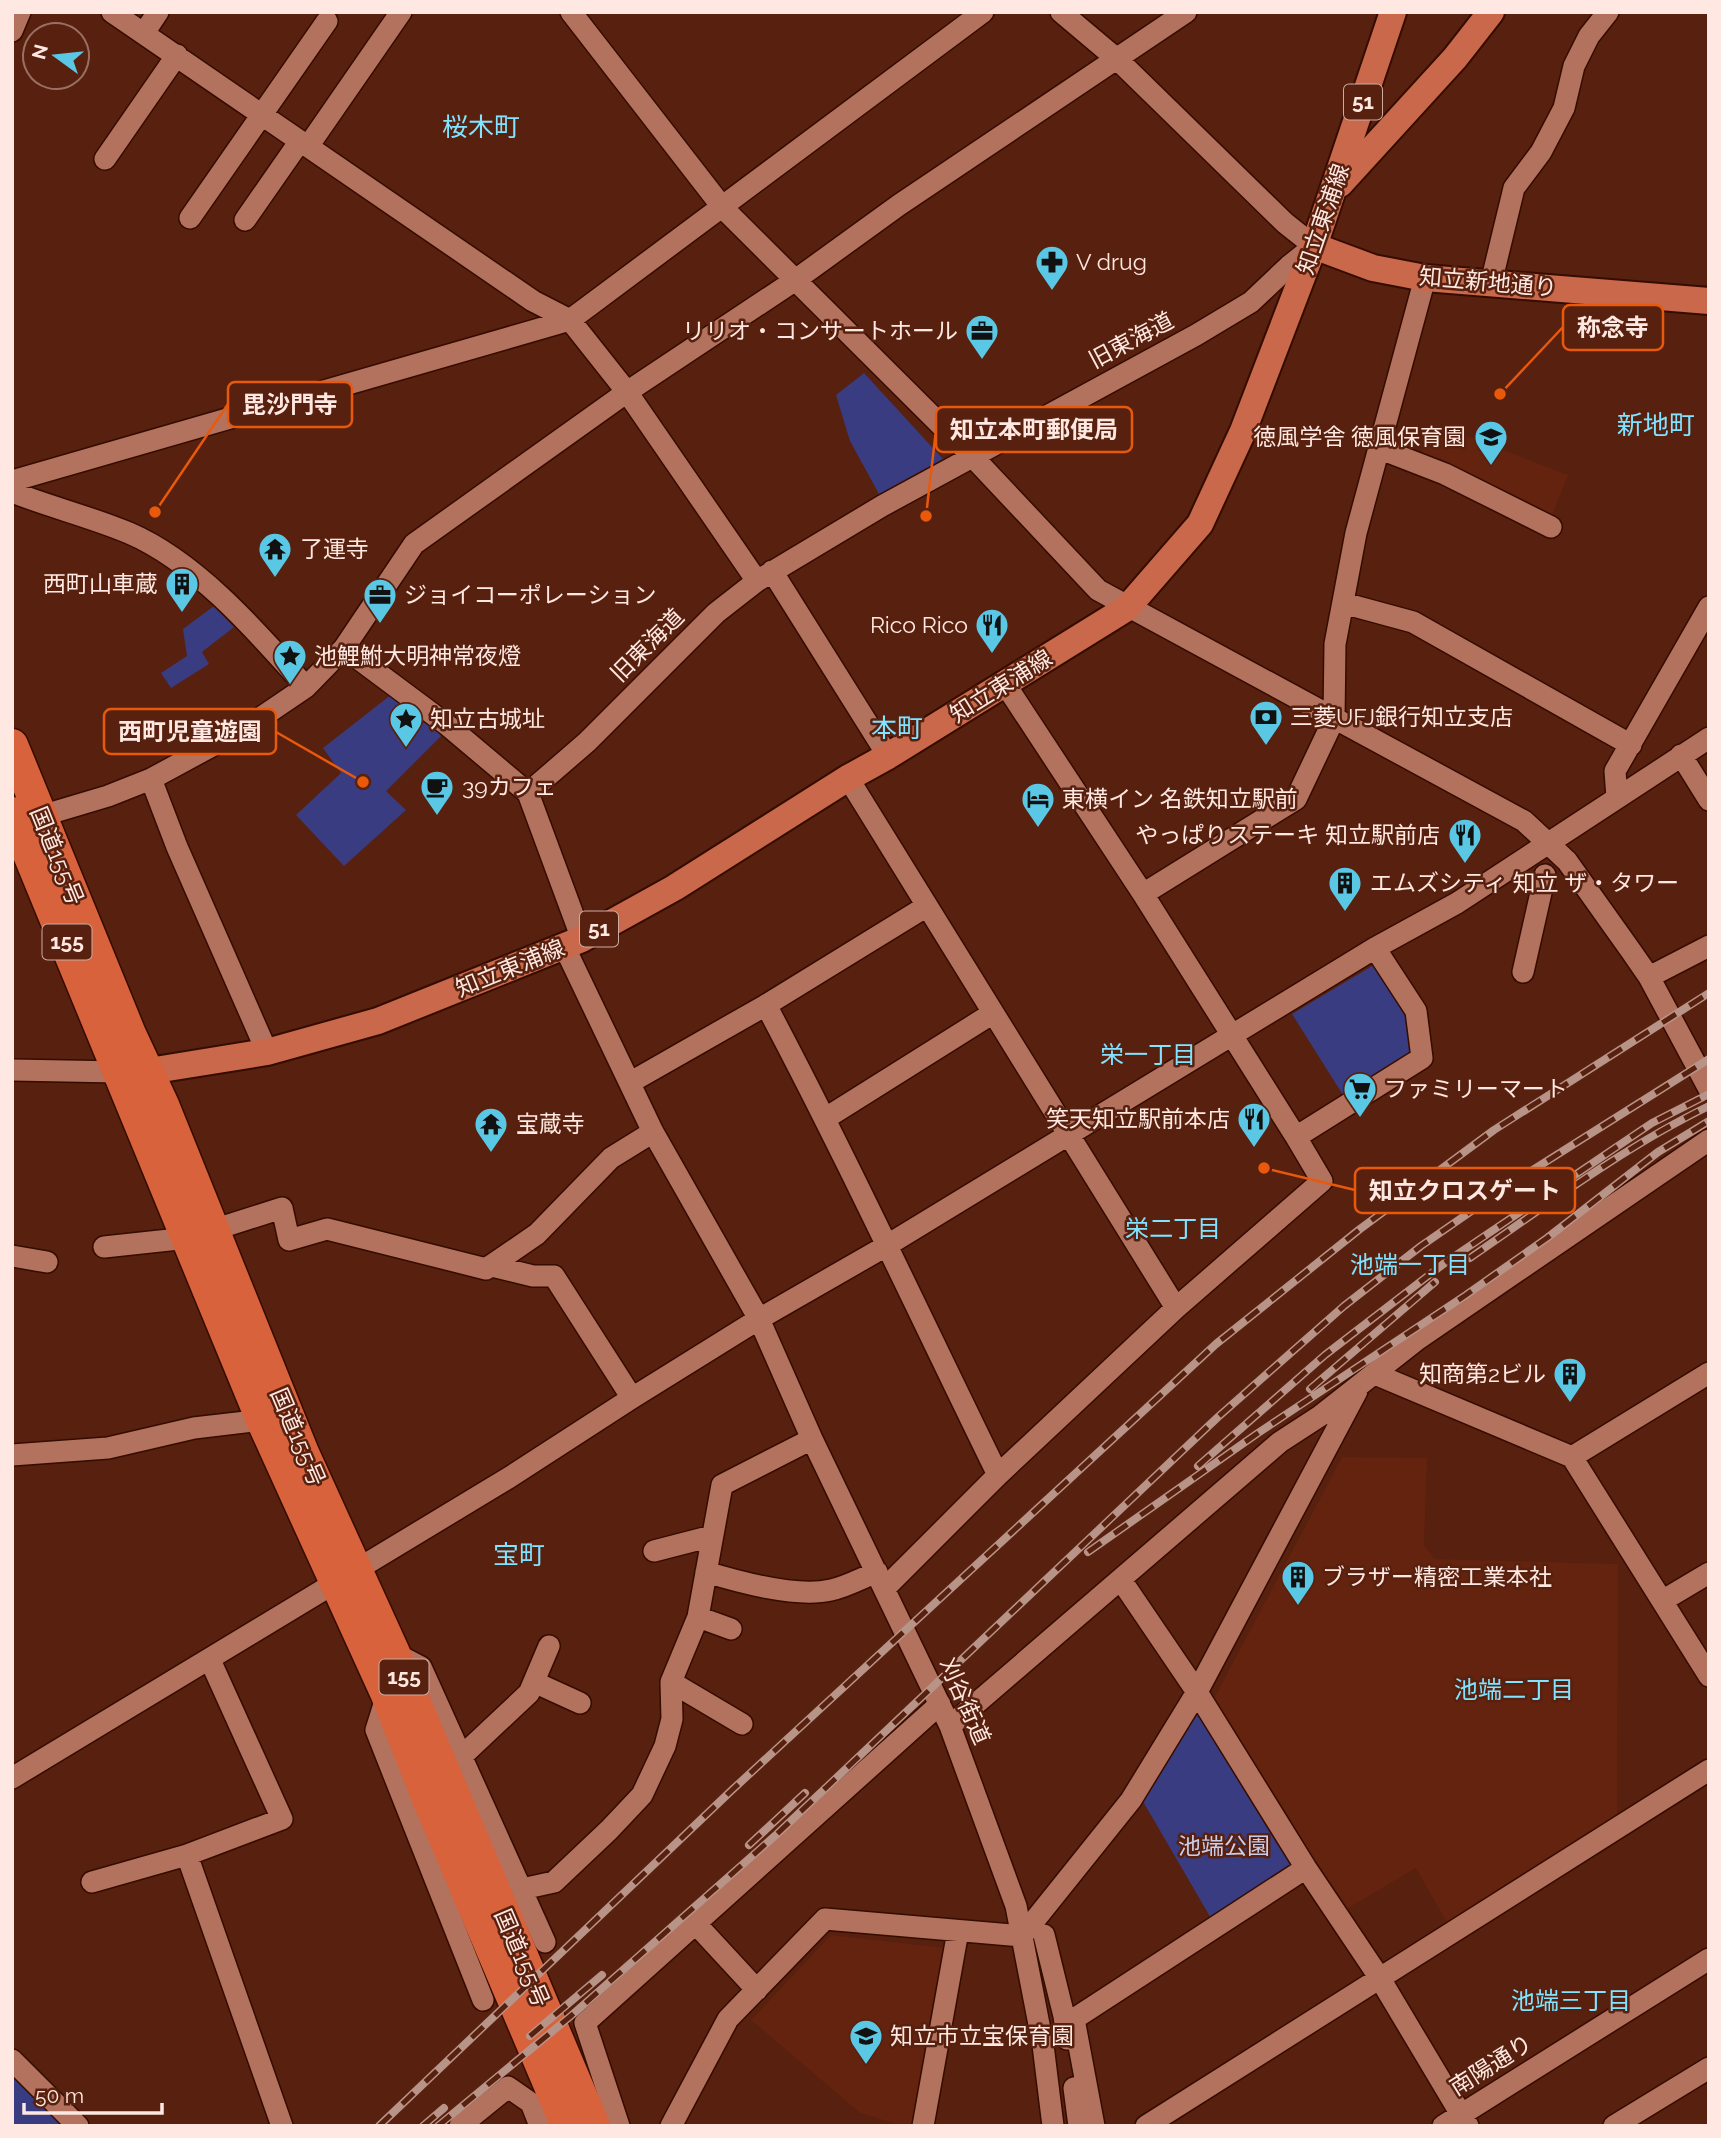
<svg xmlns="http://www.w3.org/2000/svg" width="1721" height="2138" font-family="Raleway,'Noto Sans JP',sans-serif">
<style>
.built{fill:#63230e}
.green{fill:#393c81}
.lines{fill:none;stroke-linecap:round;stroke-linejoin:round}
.minor-casing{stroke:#350c01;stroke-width:24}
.major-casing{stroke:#350c01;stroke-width:30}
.highway-casing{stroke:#350c01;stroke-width:35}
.minor{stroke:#b3725e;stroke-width:21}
.major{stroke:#c9684a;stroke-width:26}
.highway{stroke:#d7623c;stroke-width:32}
.rail-casing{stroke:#b89387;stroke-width:8}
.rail{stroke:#58200e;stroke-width:5;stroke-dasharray:16;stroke-linecap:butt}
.labels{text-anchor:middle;stroke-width:5;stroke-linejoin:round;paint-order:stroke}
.shield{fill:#58200e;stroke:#ccaca2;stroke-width:2}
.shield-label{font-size:21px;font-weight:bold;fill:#fee8e1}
.street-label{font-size:23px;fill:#fee8e1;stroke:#58200e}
.poi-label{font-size:23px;fill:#fee8e1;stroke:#58200e;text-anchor:start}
.park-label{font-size:23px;fill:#caceea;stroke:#58200e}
.neighbourhood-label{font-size:24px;fill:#81e3ff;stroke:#58200e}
.quarter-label{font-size:26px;fill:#81e3ff;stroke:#58200e}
.leader{fill:none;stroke:#e8590c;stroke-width:2.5}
.callout-dot{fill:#e8590c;stroke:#58200e;stroke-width:2.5}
.callout{fill:#58200e;stroke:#e8590c;stroke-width:2.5}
.callout-label{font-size:24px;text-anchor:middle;font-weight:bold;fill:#fee8e1}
</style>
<rect width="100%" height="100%" fill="#58200e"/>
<path class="built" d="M 1436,424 L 1568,475 L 1550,520 L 1419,458 Z
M 1342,1457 L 1427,1458 L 1424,1545 L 1435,1559 L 1618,1564 L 1617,1824 L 1449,1926 L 1416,1868 L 1345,1910 L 1211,1704 Z
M 831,1935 L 945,1948 L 914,2126 L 903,2126 L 860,2113 L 751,2020 Z"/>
<path class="green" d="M 864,373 L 943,459 L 879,494 L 850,441 L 836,395 Z
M 214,606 L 234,627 L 202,652 L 209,664 L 171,688 L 161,673 L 187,656 L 183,629 Z
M 392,694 L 443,734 L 386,791 L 406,810 L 344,866 L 296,815 L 341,773 L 323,748 Z
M 1372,966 L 1381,969 L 1407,1014 L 1413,1053 L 1343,1095 L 1292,1014 Z
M 1196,1710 L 1291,1864 L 1290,1871 L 1212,1920 L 1141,1798 Z
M 12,2075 L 62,2126 L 12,2126 Z"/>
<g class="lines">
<defs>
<path id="minor" d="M 112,12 L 533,301 L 570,320 L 627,392 L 757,581
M 571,12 L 723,208 L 972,456 L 1098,590 L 1524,821 L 1567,861 L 1631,951 L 1649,977 L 1709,1089
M 12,31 L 20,12
M 144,33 L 158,12
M 309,145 L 401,12
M 105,159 L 177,55
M 190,218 L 327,21
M 245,220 L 300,141
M 1491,283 L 1514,188 L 1541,152 L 1564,108 L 1574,66 L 1589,36 L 1608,12
M 1378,448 L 1445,474 L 1551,527
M 12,481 L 570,320 L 983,12
M 12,492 C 50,507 91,517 129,533 C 197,562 258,633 306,687
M 772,571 L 888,756
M 1343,603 L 1413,622 L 1631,745
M 344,648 L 446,724 L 528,793 L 582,939
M 1005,684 L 1143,894 L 1296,1137
M 1681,755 L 1709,800
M 848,778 L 1176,1308
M 151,779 L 177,847 L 267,1052
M 528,793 L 587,742 L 716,613 L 757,581 L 882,506 L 1196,335 L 1251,302 L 1289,266 L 1314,246 L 1285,223 L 1118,60 L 1061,12
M 1617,798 L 1615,771 L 1709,607
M 41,816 L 108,796 L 151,779 L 247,727 L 306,687 L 344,648 L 414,544 L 627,392 L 794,281 L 899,205 L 1186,12
M 1143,894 L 1296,799 L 1334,719 L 1335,644 L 1356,533 L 1425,278
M 564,946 L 653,1132 L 759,1319 L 812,1439 L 950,1726 L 1016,1906 L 1043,2045 L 1053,2126
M 1523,972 L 1545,875
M 1649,977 L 1709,946
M 766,1005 L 927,906
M 12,1070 L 119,1072
M 631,1082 L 766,1005 C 848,1160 921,1318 998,1475
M 826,1118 L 993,1013
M 213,1230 L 282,1208 L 289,1240 L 327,1229 L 486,1269 L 537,1234 L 611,1158 L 653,1132
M 104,1247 L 188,1238
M 12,1256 L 47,1262
M 492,1266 L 533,1276 L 554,1276 L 632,1398
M 1375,1374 L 1572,1457 L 1709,1676
M 12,1455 L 108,1448 L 194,1428 L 262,1420
M 1572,1457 L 1709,1373
M 654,1551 L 712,1536
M 706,1572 C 739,1582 796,1598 831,1590 C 846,1587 862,1578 877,1572
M 1121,1580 L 1197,1692 L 1306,1868 L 1379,1977 L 1468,2126
M 885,1588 L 998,1475 L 1176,1308 L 1322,1181 L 1296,1137 L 1422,1058 L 1416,1011 L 1375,948
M 1662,1601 L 1709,1573
M 698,1617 L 731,1629
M 394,1653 L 421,1667 L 545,1942
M 210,1660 L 282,1819 L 187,1855 L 282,2126
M 534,1682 L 580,1703
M 671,1682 L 742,1724
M 387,1695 L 376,1730 L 483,2000
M 950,1726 L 1280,1442 L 1320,1416 L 1418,1339 L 1709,1140
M 462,1756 L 529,1693 L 549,1646
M 12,1778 L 510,1477 L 632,1398 L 759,1319 L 886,1246 L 1375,948 L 1457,903 L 1709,738
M 92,1882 L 187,1855
M 522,1889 L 554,1882 L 609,1830 L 642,1795 L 665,1746 L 672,1719 L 671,1682 L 698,1617 L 722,1485 L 812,1439
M 696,1924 L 757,1990
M 1044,1935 L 1064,2016 L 1067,2039
M 1022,1936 L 1131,1800 L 1197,1692 L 1357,1391
M 12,2060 L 78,2126
M 1074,2088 L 1079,2126
M 460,2126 L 508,2087 L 531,2103 L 540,2126
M 619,2126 L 585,2023 L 940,1704
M 671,2126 L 728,2019 L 825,1919 L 1022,1936
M 923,2126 L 958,1931
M 1094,2126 L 1074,2019 L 1306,1868
M 1146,2126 L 1709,1770
M 1443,2126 L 1709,1959
M 1614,2126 L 1709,2068"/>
<path id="major" d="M 1340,184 L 1455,58 L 1491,12
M 1314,246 L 1373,268 L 1425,278 L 1709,301
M 127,1072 L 149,1071 L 267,1052 L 378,1021 L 582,939 L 674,888 L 848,778 L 888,756 L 1127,608 L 1200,524 L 1243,431 L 1314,246 L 1393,12"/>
<path id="highway" d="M 12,745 L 130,1034 L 163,1105 L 303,1453 L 394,1653 L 594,2126
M 12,813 L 262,1420 L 387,1695 L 429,1801 L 567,2126"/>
</defs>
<use href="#minor" class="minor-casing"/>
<use href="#major" class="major-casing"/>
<use href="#highway" class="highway-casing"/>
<use href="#minor" class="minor"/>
<use href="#major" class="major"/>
<use href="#highway" class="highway"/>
<defs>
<path id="rail" d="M 1470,1258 C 1547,1205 1624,1147 1709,1106
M 1310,1389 L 1435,1282
M 1198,1466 L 1325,1355 L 1446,1262 L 1652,1123 L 1709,1094
M 1088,1552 L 1258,1433 L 1466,1295 L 1547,1238 L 1658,1152 L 1709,1121
M 749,1845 L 805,1793
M 530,2036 L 602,1975
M 379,2126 L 732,1790 L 1216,1344 L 1360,1229 L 1494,1130 L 1709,993
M 423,2126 L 444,2108
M 438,2126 L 572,2015 L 777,1834 L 1218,1417 L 1344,1306 L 1421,1246 L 1509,1185 L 1709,1059"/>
</defs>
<use href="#rail" class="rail-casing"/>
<use href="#rail" class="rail"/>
</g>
<defs>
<symbol id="pharmacy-pin" viewBox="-11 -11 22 30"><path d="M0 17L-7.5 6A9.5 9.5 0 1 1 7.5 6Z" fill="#5ac8e5" stroke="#58200e"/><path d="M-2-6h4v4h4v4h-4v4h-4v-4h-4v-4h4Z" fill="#111"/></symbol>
<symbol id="office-pin" viewBox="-11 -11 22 30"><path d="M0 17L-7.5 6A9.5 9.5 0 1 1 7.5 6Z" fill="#5ac8e5" stroke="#58200e"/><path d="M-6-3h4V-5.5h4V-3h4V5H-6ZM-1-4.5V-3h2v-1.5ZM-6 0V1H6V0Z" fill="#111"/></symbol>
<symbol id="school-pin" viewBox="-11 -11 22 30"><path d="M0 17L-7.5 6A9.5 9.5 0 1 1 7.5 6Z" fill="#5ac8e5" stroke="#58200e"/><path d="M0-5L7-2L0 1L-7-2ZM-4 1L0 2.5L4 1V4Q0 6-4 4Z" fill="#111"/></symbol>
<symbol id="temple-pin" viewBox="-11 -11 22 30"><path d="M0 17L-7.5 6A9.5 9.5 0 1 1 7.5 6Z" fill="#5ac8e5" stroke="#58200e"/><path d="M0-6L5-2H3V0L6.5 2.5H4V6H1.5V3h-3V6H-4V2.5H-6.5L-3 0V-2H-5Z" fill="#111"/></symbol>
<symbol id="building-pin" viewBox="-11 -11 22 30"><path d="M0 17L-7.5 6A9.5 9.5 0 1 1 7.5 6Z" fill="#5ac8e5" stroke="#58200e"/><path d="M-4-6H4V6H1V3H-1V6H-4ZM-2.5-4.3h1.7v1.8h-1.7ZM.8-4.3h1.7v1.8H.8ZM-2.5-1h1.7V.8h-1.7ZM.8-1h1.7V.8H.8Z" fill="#111"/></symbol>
<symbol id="restaurant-pin" viewBox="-11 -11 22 30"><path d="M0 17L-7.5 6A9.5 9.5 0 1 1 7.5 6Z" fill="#5ac8e5" stroke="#58200e"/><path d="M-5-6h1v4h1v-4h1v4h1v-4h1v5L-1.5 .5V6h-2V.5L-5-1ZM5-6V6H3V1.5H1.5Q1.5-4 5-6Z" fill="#111"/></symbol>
<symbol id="sight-pin" viewBox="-11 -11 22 30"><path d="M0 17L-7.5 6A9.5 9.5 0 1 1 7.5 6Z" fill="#5ac8e5" stroke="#58200e"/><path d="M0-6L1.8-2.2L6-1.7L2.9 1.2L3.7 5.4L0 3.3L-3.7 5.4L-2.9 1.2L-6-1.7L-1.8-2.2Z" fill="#111"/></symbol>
<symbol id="bank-pin" viewBox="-11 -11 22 30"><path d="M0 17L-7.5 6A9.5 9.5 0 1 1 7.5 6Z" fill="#5ac8e5" stroke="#58200e"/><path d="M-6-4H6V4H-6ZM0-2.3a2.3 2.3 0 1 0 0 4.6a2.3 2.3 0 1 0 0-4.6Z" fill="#111"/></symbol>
<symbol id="cafe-pin" viewBox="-11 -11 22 30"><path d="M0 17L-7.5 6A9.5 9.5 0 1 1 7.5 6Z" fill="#5ac8e5" stroke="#58200e"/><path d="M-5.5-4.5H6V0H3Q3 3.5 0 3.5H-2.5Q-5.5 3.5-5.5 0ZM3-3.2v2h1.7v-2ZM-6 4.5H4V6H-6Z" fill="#111"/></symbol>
<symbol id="hotel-pin" viewBox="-11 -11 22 30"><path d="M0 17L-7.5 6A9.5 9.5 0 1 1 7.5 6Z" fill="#5ac8e5" stroke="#58200e"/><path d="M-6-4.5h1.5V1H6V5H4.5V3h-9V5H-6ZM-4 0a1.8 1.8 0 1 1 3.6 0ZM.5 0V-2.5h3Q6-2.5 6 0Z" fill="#111"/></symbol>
<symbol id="supermarket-pin" viewBox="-11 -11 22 30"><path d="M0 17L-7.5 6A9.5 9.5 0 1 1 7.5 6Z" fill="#5ac8e5" stroke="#58200e"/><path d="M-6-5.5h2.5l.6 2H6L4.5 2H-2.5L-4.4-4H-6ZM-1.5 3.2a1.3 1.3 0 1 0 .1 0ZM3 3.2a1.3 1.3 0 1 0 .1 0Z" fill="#111"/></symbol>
</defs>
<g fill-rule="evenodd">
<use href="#pharmacy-pin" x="1033" y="243" width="38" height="52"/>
<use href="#office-pin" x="963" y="312" width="38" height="52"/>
<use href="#school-pin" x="1472" y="418" width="38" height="52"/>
<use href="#temple-pin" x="256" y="530" width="38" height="52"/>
<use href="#building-pin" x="163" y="565" width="38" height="52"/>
<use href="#office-pin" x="361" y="576" width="38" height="52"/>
<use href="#restaurant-pin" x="973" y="606" width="38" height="52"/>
<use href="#sight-pin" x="271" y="637" width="38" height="52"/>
<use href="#bank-pin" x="1247" y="698" width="38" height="52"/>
<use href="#sight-pin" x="387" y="700" width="38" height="52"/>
<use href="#cafe-pin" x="418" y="768" width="38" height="52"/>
<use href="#hotel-pin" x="1019" y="780" width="38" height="52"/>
<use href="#restaurant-pin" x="1446" y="816" width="38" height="52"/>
<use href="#building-pin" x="1326" y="864" width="38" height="52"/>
<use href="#supermarket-pin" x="1341" y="1070" width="38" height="52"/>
<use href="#restaurant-pin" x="1235" y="1100" width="38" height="52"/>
<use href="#temple-pin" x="472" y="1105" width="38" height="52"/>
<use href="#building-pin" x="1551" y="1355" width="38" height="52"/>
<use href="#building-pin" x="1279" y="1558" width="38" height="52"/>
<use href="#school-pin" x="847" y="2017" width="38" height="52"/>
</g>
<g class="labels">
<g class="shield">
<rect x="1344" y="84.5" width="38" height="35" rx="5"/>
<rect x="580" y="911.5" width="38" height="35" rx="5"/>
<rect x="42.5" y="924.5" width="49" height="35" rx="5"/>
<rect x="379.5" y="1659.5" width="49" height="35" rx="5"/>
</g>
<g class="shield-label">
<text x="1363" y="109">51</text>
<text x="599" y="936">51</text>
<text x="67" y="949">155</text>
<text x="404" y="1684">155</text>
</g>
<g class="street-label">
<text transform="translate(1323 219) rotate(-71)" y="8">知立東浦線</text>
<text transform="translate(1488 282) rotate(5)" y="8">知立新地通り</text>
<text transform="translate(1131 340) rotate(-28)" y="8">旧東海道</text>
<text transform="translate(647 645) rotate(-45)" y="8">旧東海道</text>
<text transform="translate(1001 686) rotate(-32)" y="8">知立東浦線</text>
<text transform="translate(57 856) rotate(68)" y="8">国道155号</text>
<text transform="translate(510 968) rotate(-22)" y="8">知立東浦線</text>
<text transform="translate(298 1437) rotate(67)" y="8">国道155号</text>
<text transform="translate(965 1701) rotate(66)" y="8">刈谷街道</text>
<text transform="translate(522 1958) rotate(67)" y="8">国道155号</text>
<text transform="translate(1491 2065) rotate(-32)" y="8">南陽通り</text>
</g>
<g class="poi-label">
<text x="1076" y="270">V drug</text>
<text x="958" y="339" text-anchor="end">リリオ・コンサートホール</text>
<text x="1466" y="445" text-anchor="end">徳風学舎 徳風保育園</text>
<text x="300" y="557">了運寺</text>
<text x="158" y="592" text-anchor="end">西町山車蔵</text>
<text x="404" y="603">ジョイコーポレーション</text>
<text x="968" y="633" text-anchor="end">Rico Rico</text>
<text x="314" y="664">池鯉鮒大明神常夜燈</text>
<text x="1290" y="725">三菱UFJ銀行知立支店</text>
<text x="430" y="727">知立古城址</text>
<text x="462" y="795">39カフェ</text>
<text x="1062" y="807">東横イン 名鉄知立駅前</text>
<text x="1440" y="843" text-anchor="end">やっぱりステーキ 知立駅前店</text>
<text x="1370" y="891">エムズシティ 知立 ザ・タワー</text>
<text x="1384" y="1097">ファミリーマート</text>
<text x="1230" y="1127" text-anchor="end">笑天知立駅前本店</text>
<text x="516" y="1132">宝蔵寺</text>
<text x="1546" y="1382" text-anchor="end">知商第2ビル</text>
<text x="1322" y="1585">ブラザー精密工業本社</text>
<text x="890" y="2044">知立市立宝保育園</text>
</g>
<g class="park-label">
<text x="1224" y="1854">池端公園</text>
</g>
<g class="neighbourhood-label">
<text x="1148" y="1063">栄一丁目</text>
<text x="1173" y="1237">栄二丁目</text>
<text x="1410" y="1273">池端一丁目</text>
<text x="1514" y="1698">池端二丁目</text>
<text x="1571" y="2009">池端三丁目</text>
</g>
<g class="quarter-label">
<text x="481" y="136">桜木町</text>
<text x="1656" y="434">新地町</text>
<text x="897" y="737">本町</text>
<text x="519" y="1564">宝町</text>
</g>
</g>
<path class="leader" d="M1500 394L1563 327M155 512L228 404M926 516L936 430M363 782L276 732M1264 1168L1355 1190"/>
<g class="callout-dot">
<circle cx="1500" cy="394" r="7"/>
<circle cx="155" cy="512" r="7"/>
<circle cx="926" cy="516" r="7"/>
<circle cx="363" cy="782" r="7"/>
<circle cx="1264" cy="1168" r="7"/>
</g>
<g class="callout">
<rect x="1563" y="305" width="100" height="45" rx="7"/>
<rect x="228" y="382" width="124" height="45" rx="7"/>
<rect x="936" y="407" width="196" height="45" rx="7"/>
<rect x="104" y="709" width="172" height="45" rx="7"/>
<rect x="1355" y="1168" width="220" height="45" rx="7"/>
</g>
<g class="callout-label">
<text x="1613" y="336">称念寺</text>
<text x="290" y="413">毘沙門寺</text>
<text x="1034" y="438">知立本町郵便局</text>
<text x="190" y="740">西町児童遊園</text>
<text x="1465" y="1199">知立クロスゲート</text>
</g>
<rect width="1721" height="2138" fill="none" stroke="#fee8e1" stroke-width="28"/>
<g transform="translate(56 56) rotate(285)"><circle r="33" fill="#58200e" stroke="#9a7062" stroke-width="2"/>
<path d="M0-5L12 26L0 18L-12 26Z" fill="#5ac8e5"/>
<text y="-10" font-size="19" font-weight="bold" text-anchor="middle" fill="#fee8e1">N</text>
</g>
<path d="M24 2103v10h138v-10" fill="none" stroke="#fee8e1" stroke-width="3.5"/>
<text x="35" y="2103" font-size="21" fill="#fee8e1" stroke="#58200e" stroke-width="5" paint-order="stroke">50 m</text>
</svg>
